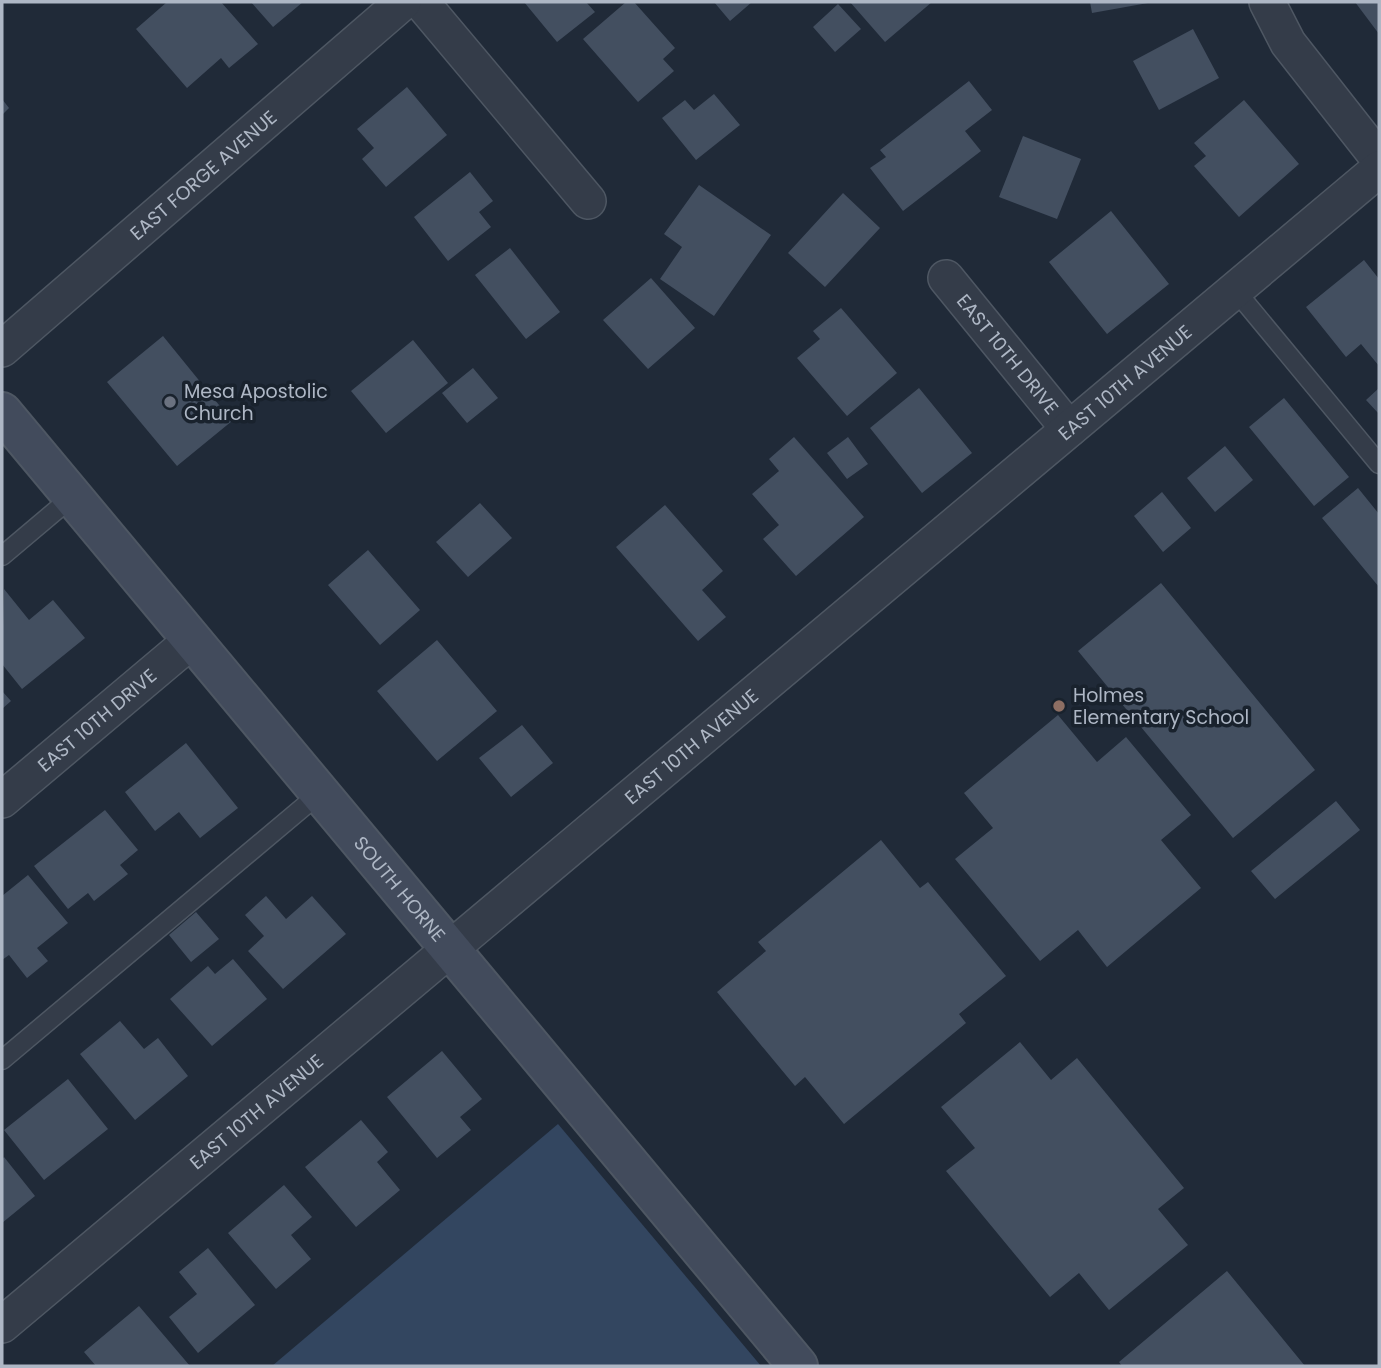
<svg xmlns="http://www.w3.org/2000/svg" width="1381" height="1368" viewBox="0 0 1381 1368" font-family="Poppins,sans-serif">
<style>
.water{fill:#334660}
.building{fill:#434f60}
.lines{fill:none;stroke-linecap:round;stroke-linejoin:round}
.lane-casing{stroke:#4e5763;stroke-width:21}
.street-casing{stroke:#4e5763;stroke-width:38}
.secondary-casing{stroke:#4e5763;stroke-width:42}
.lane{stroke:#343c49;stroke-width:18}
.street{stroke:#343c49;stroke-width:35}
.secondary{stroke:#424b5c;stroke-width:38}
.worship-dot{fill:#6b7280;stroke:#19222d;stroke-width:2.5}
.education-dot{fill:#8d6e63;stroke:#19222d;stroke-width:2.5}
.labels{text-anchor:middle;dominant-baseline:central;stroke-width:7;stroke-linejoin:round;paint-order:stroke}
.street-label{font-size:19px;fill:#aeb7c5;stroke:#19222d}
.poi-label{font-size:19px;fill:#aeb7c5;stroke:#19222d;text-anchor:start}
</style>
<rect width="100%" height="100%" fill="#202a38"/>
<!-- water -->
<path class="water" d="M 558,1124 L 761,1366 L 272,1366 Z"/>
<!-- building -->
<path class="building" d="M 167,2 L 221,2 L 258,44 L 229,68 L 221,58 L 187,88 L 136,29 Z
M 251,2 L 303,2 L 273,27 Z
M 524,2 L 586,2 L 595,12 L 557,42 Z
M 626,2 L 634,2 L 675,48 L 663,59 L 674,71 L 638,102 L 583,39 Z
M 714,2 L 752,2 L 730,21 Z
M 850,2 L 932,2 L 885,42 Z
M 1090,2 L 1148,2 L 1148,3 L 1092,13 Z
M 1355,2 L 1379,2 L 1379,34 Z
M 838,4 L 861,29 L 835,52 L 813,27 Z
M 1193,29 L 1219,78 L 1159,110 L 1133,61 Z
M 969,81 L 992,110 L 965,131 L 981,151 L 903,211 L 870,168 L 886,157 L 880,150 Z
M 407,87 L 447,135 L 386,187 L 362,159 L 374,148 L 357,129 Z
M 714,94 L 740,125 L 696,160 L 662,118 L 685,100 L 694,110 Z
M 2,99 L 9,108 L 2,115 Z
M 1244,100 L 1299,164 L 1239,217 L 1194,166 L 1206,156 L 1194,143 Z
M 1023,136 L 1081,159 L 1057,219 L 999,197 Z
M 470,172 L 493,201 L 479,212 L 491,227 L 448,261 L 414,217 Z
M 699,185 L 771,235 L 714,316 L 660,279 L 682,247 L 664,234 Z
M 843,193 L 880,228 L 825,287 L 788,253 Z
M 1111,211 L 1169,284 L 1107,334 L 1049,262 Z
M 510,248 L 560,312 L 526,339 L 475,275 Z
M 1364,260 L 1379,279 L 1379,366 L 1361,344 L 1346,357 L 1306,307 Z
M 651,278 L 695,328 L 648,369 L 603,320 Z
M 841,308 L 897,373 L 847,416 L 797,358 L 820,339 L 813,331 Z
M 163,336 L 232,421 L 177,466 L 107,382 Z
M 413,340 L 448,383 L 386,433 L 351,391 Z
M 473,368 L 498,398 L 467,423 L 442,393 Z
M 919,388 L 972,453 L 922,493 L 870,428 Z
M 1379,388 L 1379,414 L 1366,400 Z
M 1284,398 L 1349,477 L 1314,506 L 1249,427 Z
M 794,437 L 864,517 L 796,576 L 763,539 L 779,525 L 752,494 L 779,471 L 769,459 Z
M 848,437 L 868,464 L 847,479 L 827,453 Z
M 1225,446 L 1253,480 L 1215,512 L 1187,478 Z
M 1358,488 L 1379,514 L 1379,587 L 1322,518 Z
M 1162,492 L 1191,528 L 1163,552 L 1134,516 Z
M 480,503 L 512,538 L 468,577 L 436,542 Z
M 665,505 L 723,571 L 702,590 L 726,617 L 698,641 L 616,547 Z
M 368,550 L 420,610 L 380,645 L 328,585 Z
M 1161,583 L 1315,770 L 1233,838 L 1078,651 Z
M 4,589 L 29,620 L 53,600 L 85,638 L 22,689 L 2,664 Z
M 437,640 L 497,711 L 437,761 L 377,691 Z
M 2,691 L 11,701 L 2,709 Z
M 1058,715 L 1097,762 L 1126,737 L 1191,815 L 1161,840 L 1201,888 L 1107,967 L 1078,930 L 1040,961 L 955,859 L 993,828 L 964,793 Z
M 522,725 L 553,763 L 511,797 L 479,758 Z
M 186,743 L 238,808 L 200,838 L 179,812 L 155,831 L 125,792 Z
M 1336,801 L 1360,830 L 1275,899 L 1251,871 Z
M 105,810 L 138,850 L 120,865 L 128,874 L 94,901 L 88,893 L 68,909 L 34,866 Z
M 881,840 L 920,888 L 928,882 L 1006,976 L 959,1014 L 966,1023 L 844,1124 L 805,1077 L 795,1086 L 717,992 L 766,951 L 758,942 Z
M 28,875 L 68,923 L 37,948 L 48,961 L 27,978 L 9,955 L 2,960 L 2,896 Z
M 266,896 L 286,919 L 312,896 L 346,934 L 283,989 L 248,951 L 264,936 L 245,915 Z
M 196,912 L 219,939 L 191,962 L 169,935 Z
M 233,959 L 267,999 L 212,1046 L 170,999 L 208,966 L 215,974 Z
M 120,1021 L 144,1049 L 158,1038 L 188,1076 L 135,1120 L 80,1054 Z
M 1020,1042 L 1051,1080 L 1077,1058 L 1184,1188 L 1158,1209 L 1188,1245 L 1109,1310 L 1079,1273 L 1050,1297 L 946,1171 L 975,1148 L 941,1107 Z
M 442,1051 L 482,1099 L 460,1117 L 471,1130 L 437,1158 L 387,1097 Z
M 68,1079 L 108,1129 L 44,1180 L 4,1130 Z
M 361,1120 L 388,1152 L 377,1162 L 400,1190 L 356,1227 L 305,1167 Z
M 4,1157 L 35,1196 L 2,1223 L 2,1160 Z
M 284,1185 L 312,1217 L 291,1235 L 311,1259 L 276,1289 L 228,1233 Z
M 208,1248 L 255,1305 L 198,1353 L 169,1317 L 197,1294 L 179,1272 Z
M 1227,1271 L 1305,1366 L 1122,1366 L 1119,1362 Z
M 139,1306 L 190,1366 L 96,1366 L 84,1352 Z"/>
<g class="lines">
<!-- lane casing -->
<g class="lane-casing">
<path id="lane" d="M 1235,290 L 1379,464
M 2,556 L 72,497
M 2,1060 L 320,793"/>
</g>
<!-- street casing -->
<g class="street-casing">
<g id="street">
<path d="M 421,2 L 588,201"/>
<path d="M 1267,2 L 1288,43 L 1379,159"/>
<path id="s1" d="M 946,278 L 1069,429"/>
<path id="s2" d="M 2,349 L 403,2"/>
<path id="s3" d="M 2,800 L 192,640"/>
<path id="s4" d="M 2,1325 L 1379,169"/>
</g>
</g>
<!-- secondary casing -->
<g class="secondary-casing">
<g id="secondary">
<path id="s5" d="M 2,412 L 798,1366"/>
</g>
</g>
<!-- lane -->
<use href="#lane" class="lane"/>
<!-- street -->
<use href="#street" class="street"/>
<!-- secondary -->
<use href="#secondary" class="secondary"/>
</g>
<!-- markers -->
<circle class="worship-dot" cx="170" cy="402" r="7"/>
<circle class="education-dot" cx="1059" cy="706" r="7"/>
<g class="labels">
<!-- street labels -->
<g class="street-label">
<text stroke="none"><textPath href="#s2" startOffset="266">EAST FORGE AVENUE</textPath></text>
<text stroke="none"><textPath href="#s1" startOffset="98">EAST 10TH DRIVE</textPath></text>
<text stroke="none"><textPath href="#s4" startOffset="1466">EAST 10TH AVENUE</textPath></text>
<text stroke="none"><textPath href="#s3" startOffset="124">EAST 10TH DRIVE</textPath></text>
<text stroke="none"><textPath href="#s4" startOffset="900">EAST 10TH AVENUE</textPath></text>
<text stroke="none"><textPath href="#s5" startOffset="621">SOUTH HORNE</textPath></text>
<text stroke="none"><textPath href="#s4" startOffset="332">EAST 10TH AVENUE</textPath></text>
</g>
<!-- poi labels -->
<g class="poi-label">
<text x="184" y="391">Mesa Apostolic<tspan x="184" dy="22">Church</tspan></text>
<text x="1073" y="695">Holmes<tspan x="1073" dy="22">Elementary School</tspan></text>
</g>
</g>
<!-- border -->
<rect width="1381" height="1368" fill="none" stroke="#aeb7c5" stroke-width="7"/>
</svg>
